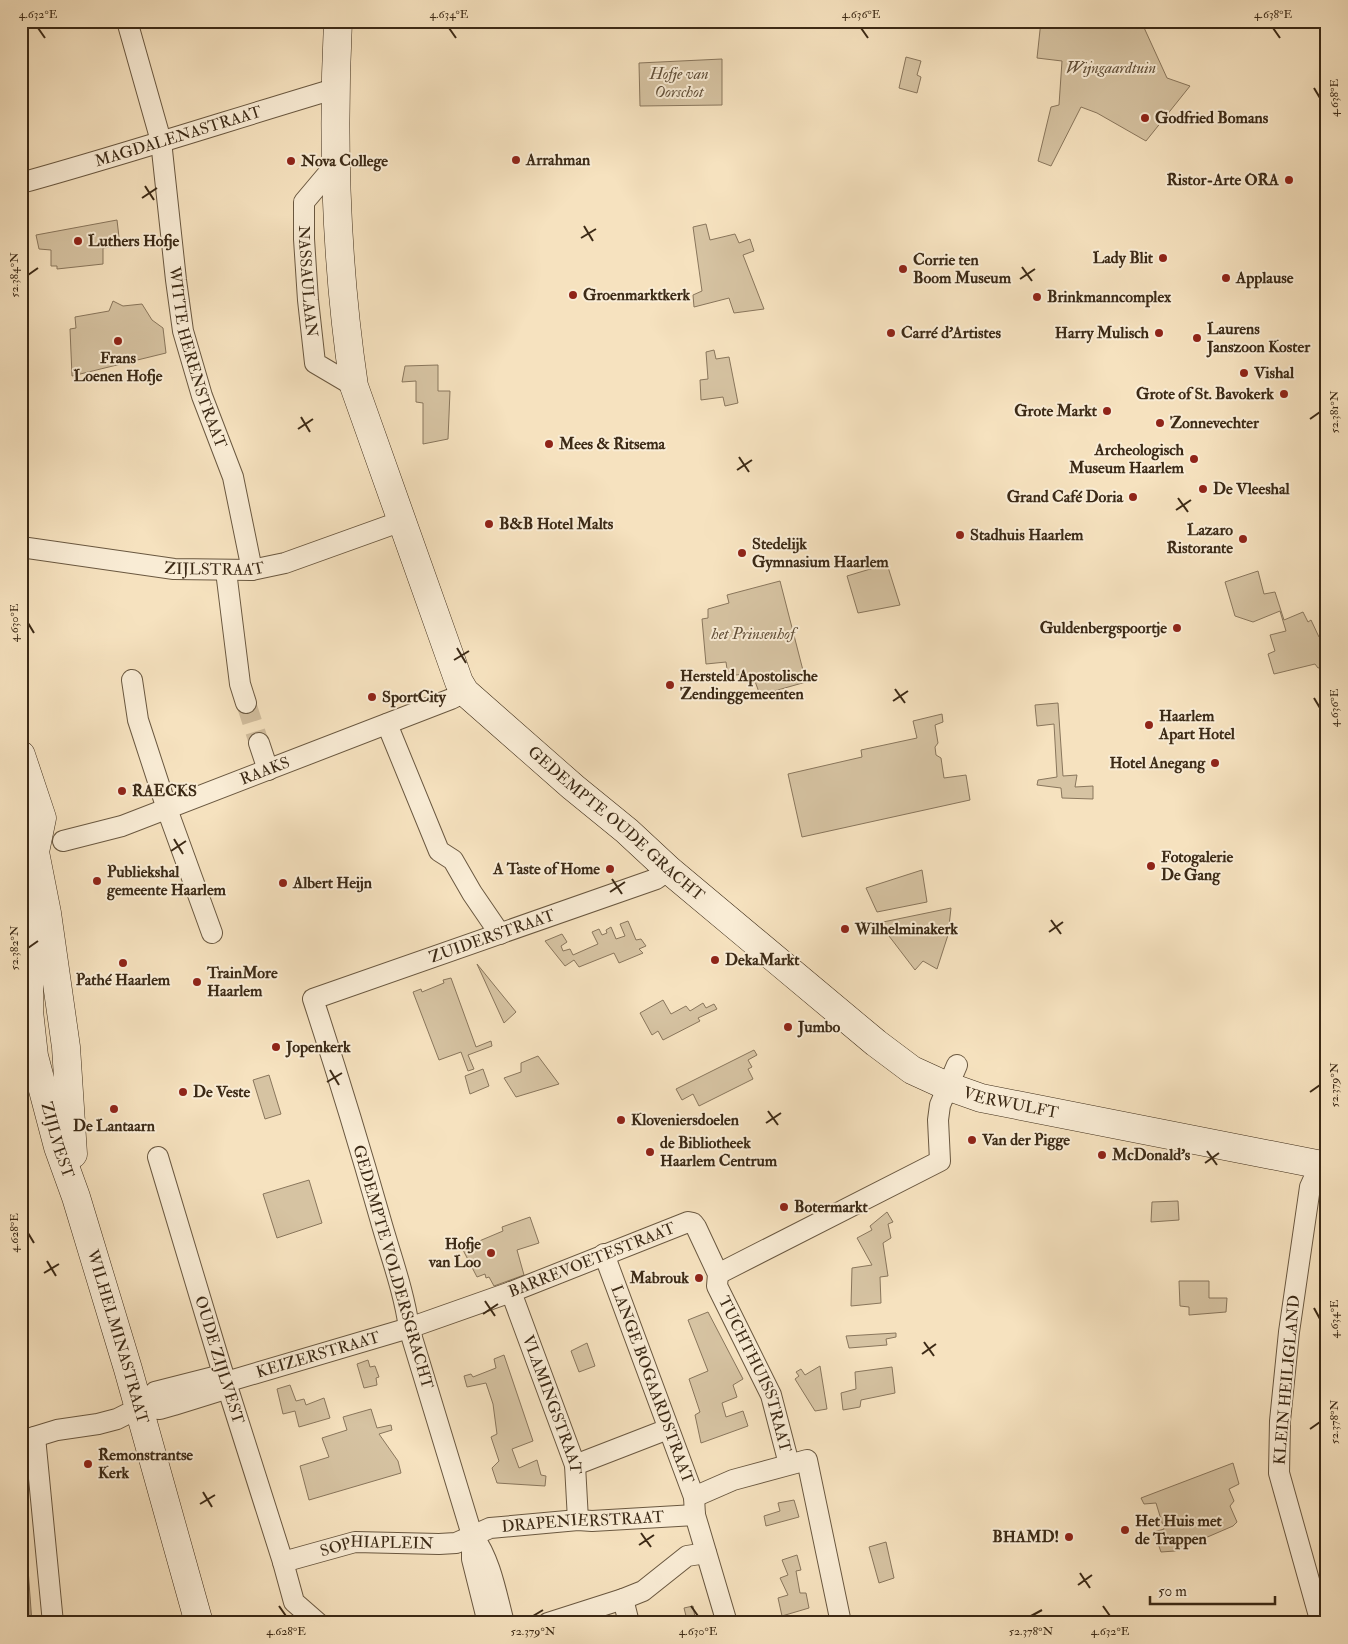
<svg xmlns="http://www.w3.org/2000/svg" width="1348" height="1644" viewBox="0 0 1348 1644" font-family="'IM FELL Double Pica',serif">
<style>
.green{fill:#d6c3a2;stroke:#89765c}
.water{fill:#b7a386;stroke:#867359}
.lines{fill:none;stroke-linecap:round;stroke-linejoin:round}
.street-tunnel{stroke:#d1bd9d;stroke-width:20;stroke-dasharray:20 10;stroke-linecap:butt}
.street-casing{stroke:#6a5840;stroke-width:22}
.secondary-casing{stroke:#3c2a16;stroke-width:29}
.street{stroke:#f9ecd5;stroke-width:20}
.secondary{stroke:#f9ecd5;stroke-width:28}
.ticks{fill:none;stroke:#3c2a16;stroke-width:2}
.poi-dot{fill:#8f2418;stroke:#f9ecd5;stroke-width:2}
.labels{text-anchor:middle;dominant-baseline:central;stroke-width:4;stroke-linejoin:round;paint-order:stroke}
.park-label{font-size:16px;font-style:italic;fill:#625039;stroke:#f9ecd5}
.poi-label{font-size:16px;font-weight:bold;fill:#3c2a16;stroke:#f9ecd5;text-anchor:start}
.street-label{font-size:16px;fill:#3c2a16;stroke:#f9ecd5}
.neatline{fill:none;stroke:#3c2a16;stroke-width:2}
.ticks-label{font-size:12px;text-anchor:middle;fill:#3c2a16}
</style>
<rect width="100%" height="100%" fill="#f6e2bf"/>
<filter id="stains"><feTurbulence type="fractalNoise" baseFrequency=".004" numOctaves="4"/><feColorMatrix values="0 0 0 0 .2 0 0 0 0 .09 0 0 0 0 .02 0 0 0 .5 -.17"/></filter>
<radialGradient id="worn" r=".72"><stop offset=".6" stop-color="#630" stop-opacity="0"/><stop offset="1" stop-color="#630" stop-opacity=".3"/></radialGradient>
<!-- green -->
<path class="green" d="M 1041,21 L 1141,21 L 1167,78 L 1190,86 L 1146,141 L 1097,113 L 1081,107 L 1051,166 L 1038,161 L 1051,107 L 1059,105 L 1062,61 L 1037,58 Z
M 906,57 L 921,61 L 917,75 L 921,77 L 917,93 L 899,88 Z
M 722,59 L 722,105 L 640,106 L 639,63 Z
M 117,220 L 120,246 L 103,248 L 103,264 L 57,269 L 57,266 L 51,266 L 51,250 L 39,249 L 36,235 Z
M 706,224 L 710,240 L 735,234 L 739,243 L 750,239 L 754,251 L 743,255 L 764,309 L 734,313 L 729,298 L 694,307 L 693,295 L 702,291 L 693,227 Z
M 113,301 L 123,306 L 142,304 L 152,320 L 163,328 L 166,353 L 72,376 L 70,329 L 76,328 L 75,317 L 109,311 Z
M 714,350 L 716,359 L 729,357 L 738,403 L 725,406 L 723,397 L 701,400 L 700,380 L 708,379 L 706,352 Z
M 438,365 L 438,391 L 450,391 L 448,439 L 423,444 L 423,403 L 416,402 L 416,381 L 402,382 L 405,366 Z
M 887,564 L 900,605 L 858,613 L 847,576 Z
M 1258,571 L 1264,594 L 1275,592 L 1284,620 L 1303,612 L 1308,622 L 1311,620 L 1319,637 L 1324,638 L 1327,646 L 1327,666 L 1318,668 L 1315,664 L 1274,674 L 1268,654 L 1275,651 L 1270,635 L 1286,631 L 1280,611 L 1253,622 L 1235,616 L 1225,582 Z
M 780,581 L 806,682 L 760,695 L 752,673 L 728,676 L 726,662 L 706,664 L 702,619 L 708,618 L 708,609 L 729,603 L 727,595 Z
M 1058,703 L 1063,776 L 1077,775 L 1075,787 L 1093,786 L 1093,799 L 1062,798 L 1061,788 L 1037,785 L 1038,780 L 1057,777 L 1054,724 L 1037,726 L 1035,705 Z
M 942,714 L 943,722 L 935,725 L 938,743 L 935,747 L 936,755 L 941,758 L 944,778 L 966,775 L 970,800 L 802,837 L 788,774 L 862,757 L 861,750 L 917,738 L 913,721 Z
M 922,870 L 927,902 L 877,912 L 866,888 Z
M 951,908 L 948,935 L 937,969 L 923,961 L 915,970 L 889,936 L 883,922 Z
M 628,921 L 636,940 L 641,939 L 646,946 L 639,949 L 643,953 L 619,963 L 614,953 L 579,967 L 574,960 L 565,966 L 545,941 L 562,934 L 567,942 L 561,946 L 563,951 L 570,949 L 573,955 L 598,944 L 592,932 L 599,929 L 602,935 L 607,933 L 606,930 L 611,927 L 616,939 L 625,936 L 620,924 Z
M 477,964 L 516,1012 L 504,1023 Z
M 451,978 L 476,1047 L 491,1041 L 492,1046 L 468,1055 L 474,1069 L 468,1071 L 461,1052 L 439,1060 L 413,992 L 421,989 L 422,992 L 444,983 L 443,980 Z
M 663,1000 L 671,1014 L 686,1006 L 690,1011 L 703,1003 L 706,1008 L 714,1004 L 717,1009 L 698,1018 L 700,1021 L 663,1040 L 658,1031 L 652,1035 L 640,1013 Z
M 754,1050 L 757,1055 L 748,1060 L 752,1067 L 748,1069 L 753,1079 L 699,1106 L 693,1094 L 682,1100 L 676,1089 Z
M 538,1056 L 559,1084 L 516,1097 L 504,1078 L 521,1072 L 521,1063 Z
M 483,1069 L 489,1086 L 470,1094 L 465,1076 Z
M 269,1075 L 281,1114 L 265,1119 L 253,1080 Z
M 309,1180 L 322,1223 L 277,1238 L 263,1194 Z
M 1178,1201 L 1179,1220 L 1151,1222 L 1152,1202 Z
M 887,1212 L 893,1222 L 888,1224 L 891,1238 L 883,1243 L 888,1276 L 880,1277 L 881,1303 L 851,1306 L 852,1268 L 872,1265 L 857,1238 L 872,1230 L 870,1226 Z
M 530,1217 L 539,1243 L 517,1250 L 524,1275 L 494,1286 L 489,1277 L 486,1278 L 485,1274 L 477,1277 L 463,1250 L 465,1247 L 503,1231 L 502,1227 Z
M 1179,1281 L 1209,1281 L 1209,1298 L 1227,1298 L 1226,1312 L 1189,1315 L 1189,1307 L 1180,1306 Z
M 708,1312 L 743,1379 L 733,1385 L 737,1397 L 722,1403 L 726,1417 L 743,1411 L 748,1426 L 701,1443 L 695,1415 L 700,1412 L 689,1379 L 708,1371 L 688,1320 Z
M 896,1333 L 896,1337 L 886,1339 L 887,1345 L 849,1348 L 846,1336 Z
M 587,1343 L 595,1366 L 579,1372 L 571,1351 Z
M 504,1355 L 533,1441 L 512,1449 L 519,1468 L 537,1460 L 541,1475 L 546,1476 L 545,1486 L 497,1483 L 492,1468 L 499,1461 L 491,1437 L 497,1434 L 493,1404 L 486,1383 L 467,1387 L 464,1376 L 471,1374 L 473,1377 L 496,1368 L 494,1359 Z
M 368,1360 L 370,1367 L 375,1366 L 379,1377 L 376,1378 L 377,1385 L 364,1388 L 357,1364 Z
M 820,1366 L 827,1409 L 815,1411 L 795,1379 L 799,1376 L 796,1372 L 801,1369 L 805,1375 Z
M 892,1367 L 895,1393 L 861,1400 L 860,1407 L 843,1410 L 841,1393 L 856,1389 L 855,1372 Z
M 290,1385 L 296,1401 L 304,1399 L 306,1405 L 324,1398 L 330,1418 L 299,1427 L 295,1411 L 283,1414 L 277,1389 Z
M 371,1409 L 377,1428 L 391,1425 L 392,1430 L 379,1434 L 398,1461 L 401,1473 L 309,1500 L 300,1466 L 329,1457 L 322,1438 L 347,1430 L 343,1417 Z
M 1233,1463 L 1239,1484 L 1229,1489 L 1234,1501 L 1230,1506 L 1237,1522 L 1233,1526 L 1175,1551 L 1161,1552 L 1154,1532 L 1164,1529 L 1156,1503 L 1144,1504 L 1141,1498 Z
M 794,1500 L 799,1517 L 766,1526 L 764,1516 L 780,1511 L 778,1503 Z
M 886,1542 L 894,1578 L 879,1583 L 869,1547 Z
M 797,1555 L 801,1570 L 796,1571 L 800,1593 L 806,1593 L 809,1608 L 782,1616 L 778,1598 L 788,1595 L 780,1578 L 788,1575 L 782,1560 Z
M 693,1606 L 696,1623 L 676,1623 L 675,1621 L 686,1616 L 684,1608 Z"/>
<!-- water -->
<path class="water" d="M 21,1474 L 32,1623 L 21,1623 Z"/>
<g class="lines">
<!-- street-tunnel -->
<path class="street-tunnel" d="M 246,703 L 259,743"/>
<!-- street casing -->
<g class="street-casing">
<g id="street">
<path id="s1" d="M 127,21 L 161,141 L 176,280 L 183,331 L 202,396 L 233,477 L 252,570"/>
<path id="s2" d="M 336,164 L 304,202 L 304,239 L 308,300 L 315,363 L 354,386"/>
<path id="s3" d="M 21,183 C 126,154 230,120 334,89"/>
<path id="s4" d="M 21,547 L 174,569 L 252,570 L 285,563 L 402,521"/>
<path d="M 226,571 L 240,684 L 246,703"/>
<path d="M 132,680 L 138,720 L 167,809 L 212,933"/>
<path d="M 387,724 L 439,851 L 453,860 L 472,893 L 500,934"/>
<path d="M 259,743 L 268,770"/>
<path id="s5" d="M 63,841 L 122,826 L 451,699 L 465,692"/>
<path id="s6" d="M 158,1157 L 221,1367 L 283,1562 L 294,1602 L 318,1623"/>
<path d="M 1320,1165 L 1310,1187 L 1289,1332 L 1280,1421 L 1279,1473 L 1321,1623"/>
<path id="s7" d="M 604,1254 L 694,1497 L 695,1515 L 727,1623"/>
<path d="M 718,1274 L 940,1161 L 938,1120 L 940,1105 L 957,1065"/>
<path id="s8" d="M 511,1292 L 575,1465 L 578,1520"/>
<path id="s9" d="M 139,1408 L 160,1409 L 174,1405 L 219,1391 L 226,1382 L 409,1328 L 511,1292 L 688,1222 L 693,1223 L 696,1227 L 718,1274 L 717,1286 L 771,1395 L 789,1464"/>
<path d="M 35,1437 L 53,1623"/>
<path d="M 21,1441 L 57,1430 L 98,1424 L 117,1419 L 139,1408 L 155,1392 L 214,1377 L 226,1382"/>
<path d="M 575,1465 L 668,1429"/>
<path d="M 694,1497 L 733,1480 L 807,1460 L 841,1623"/>
<path d="M 473,1536 C 491,1561 496,1593 504,1623"/>
<path id="s10" d="M 283,1562 L 355,1542 L 439,1544 L 456,1543 L 490,1528 L 578,1520 L 592,1521 L 695,1515"/>
<path d="M 623,1599 L 629,1623"/>
<path id="s11" d="M 488,1623 L 472,1559 L 472,1535 L 409,1328 C 404,1291 390,1254 380,1218 C 359,1144 337,1072 313,999 L 656,879 L 669,870"/>
<path d="M 548,1623 L 623,1599 L 643,1591 L 687,1556 L 706,1553"/>
</g>
</g>
<!-- secondary casing -->
<g class="secondary-casing">
<g id="secondary">
<path id="s12" d="M 338,21 C 332,144 336,265 354,386 L 459,682 L 465,692 L 573,787 L 627,831 L 669,870 L 876,1043 L 912,1070 L 947,1086 L 981,1098 L 1327,1166"/>
<path d="M 21,755 L 42,818 L 35,852 L 47,913 L 66,1047 L 73,1154"/>
<path id="s13" d="M 21,905 L 29,962 L 29,1011 L 34,1056 L 58,1147 L 76,1197 L 128,1369 L 199,1623"/>
</g>
</g>
<!-- street -->
<use href="#street" class="street"/>
<!-- secondary -->
<use href="#secondary" class="secondary"/>
</g>
<!-- ticks -->
<path class="ticks" d="M 38,28 L 45,38M 449,28 L 456,38M 861,28 L 868,38M 1273,28 L 1280,38M 1314,88 L 1320,98M 145,186 L 154,200M 142,198 L 157,188M 584,226 L 593,241M 581,238 L 596,229M 1022,267 L 1032,281M 28,275 L 38,268M 1020,279 L 1035,269M 301,417 L 310,432M 1310,419 L 1320,412M 298,429 L 313,419M 739,457 L 749,472M 737,470 L 752,460M 1178,498 L 1188,512M 1176,510 L 1191,500M 28,623 L 34,633M 457,648 L 466,663M 454,660 L 469,651M 895,689 L 905,703M 1314,698 L 1320,708M 893,701 L 908,691M 174,839 L 183,854M 171,851 L 186,841M 612,879 L 622,894M 610,892 L 625,882M 1051,920 L 1061,934M 1049,932 L 1063,922M 28,948 L 38,941M 330,1070 L 339,1085M 327,1082 L 342,1073M 1310,1092 L 1320,1085M 768,1111 L 778,1125M 766,1123 L 781,1113M 1207,1151 L 1217,1165M 1205,1163 L 1219,1153M 28,1233 L 34,1243M 47,1261 L 56,1276M 44,1273 L 59,1264M 485,1301 L 495,1316M 1314,1308 L 1320,1319M 483,1314 L 498,1304M 924,1342 L 934,1356M 922,1354 L 936,1344M 1310,1429 L 1320,1422M 203,1492 L 212,1507M 200,1504 L 215,1495M 641,1533 L 651,1547M 639,1545 L 654,1535M 1080,1573 L 1090,1588M 1078,1585 L 1092,1575M 279,1606 L 286,1616M 691,1606 L 698,1616M 1103,1606 L 1110,1616M 533,1616 L 543,1610M 1031,1616 L 1042,1610"/>
<!-- markers -->
<g class="poi-dot">
<circle cx="1145" cy="118" r="5"/>
<circle cx="516" cy="160" r="5"/>
<circle cx="291" cy="161" r="5"/>
<circle cx="1289" cy="180" r="5"/>
<circle cx="78" cy="241" r="5"/>
<circle cx="1163" cy="258" r="5"/>
<circle cx="903" cy="269" r="5"/>
<circle cx="1226" cy="278" r="5"/>
<circle cx="573" cy="295" r="5"/>
<circle cx="1037" cy="297" r="5"/>
<circle cx="891" cy="333" r="5"/>
<circle cx="1159" cy="333" r="5"/>
<circle cx="1197" cy="338" r="5"/>
<circle cx="118" cy="341" r="5"/>
<circle cx="1244" cy="373" r="5"/>
<circle cx="1284" cy="394" r="5"/>
<circle cx="1107" cy="411" r="5"/>
<circle cx="1160" cy="423" r="5"/>
<circle cx="549" cy="444" r="5"/>
<circle cx="1194" cy="459" r="5"/>
<circle cx="1203" cy="489" r="5"/>
<circle cx="1133" cy="497" r="5"/>
<circle cx="489" cy="524" r="5"/>
<circle cx="960" cy="535" r="5"/>
<circle cx="1243" cy="539" r="5"/>
<circle cx="742" cy="553" r="5"/>
<circle cx="1177" cy="628" r="5"/>
<circle cx="670" cy="685" r="5"/>
<circle cx="372" cy="697" r="5"/>
<circle cx="1149" cy="725" r="5"/>
<circle cx="1215" cy="763" r="5"/>
<circle cx="122" cy="791" r="5"/>
<circle cx="1151" cy="866" r="5"/>
<circle cx="610" cy="869" r="5"/>
<circle cx="97" cy="881" r="5"/>
<circle cx="283" cy="883" r="5"/>
<circle cx="845" cy="929" r="5"/>
<circle cx="715" cy="960" r="5"/>
<circle cx="123" cy="963" r="5"/>
<circle cx="197" cy="982" r="5"/>
<circle cx="788" cy="1027" r="5"/>
<circle cx="276" cy="1047" r="5"/>
<circle cx="183" cy="1092" r="5"/>
<circle cx="114" cy="1109" r="5"/>
<circle cx="621" cy="1120" r="5"/>
<circle cx="972" cy="1140" r="5"/>
<circle cx="650" cy="1152" r="5"/>
<circle cx="1102" cy="1155" r="5"/>
<circle cx="784" cy="1207" r="5"/>
<circle cx="491" cy="1253" r="5"/>
<circle cx="699" cy="1278" r="5"/>
<circle cx="88" cy="1464" r="5"/>
<circle cx="1125" cy="1530" r="5"/>
<circle cx="1069" cy="1537" r="5"/>
</g>
<g class="labels">
<!-- park labels -->
<g class="park-label">
<text x="1111" y="68">Wijngaardtuin</text>
<text x="679" y="74">Hofje van<tspan x="679" dy="18">Oorschot</tspan></text>
<text x="753" y="634">het Prinsenhof</text>
</g>
<!-- poi labels -->
<g class="poi-label">
<text x="1155" y="118">Godfried Bomans</text>
<text x="526" y="160">Arrahman</text>
<text x="301" y="161">Nova College</text>
<text x="1279" y="180" text-anchor="end">Ristor-Arte ORA</text>
<text x="88" y="241">Luthers Hofje</text>
<text x="1153" y="258" text-anchor="end">Lady Blit</text>
<text x="913" y="260">Corrie ten<tspan x="913" dy="18">Boom Museum</tspan></text>
<text x="1236" y="278">Applause</text>
<text x="583" y="295">Groenmarktkerk</text>
<text x="1047" y="297">Brinkmanncomplex</text>
<text x="1207" y="329">Laurens<tspan x="1207" dy="18">Janszoon Koster</tspan></text>
<text x="901" y="333">Carré d'Artistes</text>
<text x="1149" y="333" text-anchor="end">Harry Mulisch</text>
<text x="118" y="358" text-anchor="middle">Frans<tspan x="118" dy="18">Loenen Hofje</tspan></text>
<text x="1254" y="373">Vishal</text>
<text x="1274" y="394" text-anchor="end">Grote of St. Bavokerk</text>
<text x="1097" y="411" text-anchor="end">Grote Markt</text>
<text x="1170" y="423">Zonnevechter</text>
<text x="559" y="444">Mees &amp; Ritsema</text>
<text x="1184" y="450" text-anchor="end">Archeologisch<tspan x="1184" dy="18">Museum Haarlem</tspan></text>
<text x="1213" y="489">De Vleeshal</text>
<text x="1123" y="497" text-anchor="end">Grand Café Doria</text>
<text x="499" y="524">B&amp;B Hotel Malts</text>
<text x="1233" y="530" text-anchor="end">Lazaro<tspan x="1233" dy="18">Ristorante</tspan></text>
<text x="970" y="535">Stadhuis Haarlem</text>
<text x="752" y="544">Stedelijk<tspan x="752" dy="18">Gymnasium Haarlem</tspan></text>
<text x="1167" y="628" text-anchor="end">Guldenbergspoortje</text>
<text x="680" y="676">Hersteld Apostolische<tspan x="680" dy="18">Zendinggemeenten</tspan></text>
<text x="382" y="697">SportCity</text>
<text x="1159" y="716">Haarlem<tspan x="1159" dy="18">Apart Hotel</tspan></text>
<text x="1205" y="763" text-anchor="end">Hotel Anegang</text>
<text x="132" y="791">RAECKS</text>
<text x="1161" y="857">Fotogalerie<tspan x="1161" dy="18">De Gang</tspan></text>
<text x="600" y="869" text-anchor="end">A Taste of Home</text>
<text x="107" y="872">Publiekshal<tspan x="107" dy="18">gemeente Haarlem</tspan></text>
<text x="293" y="883">Albert Heijn</text>
<text x="855" y="929">Wilhelminakerk</text>
<text x="725" y="960">DekaMarkt</text>
<text x="207" y="973">TrainMore<tspan x="207" dy="18">Haarlem</tspan></text>
<text x="123" y="980" text-anchor="middle">Pathé Haarlem</text>
<text x="798" y="1027">Jumbo</text>
<text x="286" y="1047">Jopenkerk</text>
<text x="193" y="1092">De Veste</text>
<text x="631" y="1120">Kloveniersdoelen</text>
<text x="114" y="1126" text-anchor="middle">De Lantaarn</text>
<text x="982" y="1140">Van der Pigge</text>
<text x="660" y="1143">de Bibliotheek<tspan x="660" dy="18">Haarlem Centrum</tspan></text>
<text x="1112" y="1155">McDonald's</text>
<text x="794" y="1207">Botermarkt</text>
<text x="481" y="1244" text-anchor="end">Hofje<tspan x="481" dy="18">van Loo</tspan></text>
<text x="689" y="1278" text-anchor="end">Mabrouk</text>
<text x="98" y="1455">Remonstrantse<tspan x="98" dy="18">Kerk</tspan></text>
<text x="1135" y="1521">Het Huis met<tspan x="1135" dy="18">de Trappen</tspan></text>
<text x="1059" y="1537" text-anchor="end">BHAMD!</text>
</g>
<!-- street labels -->
<g class="street-label">
<text stroke="none"><textPath href="#s3" startOffset="164">MAGDALENASTRAAT</textPath></text>
<text stroke="none"><textPath href="#s2" startOffset="129">NASSAULAAN</textPath></text>
<text stroke="none"><textPath href="#s1" startOffset="345">WITTE HERENSTRAAT</textPath></text>
<text stroke="none"><textPath href="#s4" startOffset="195">ZIJLSTRAAT</textPath></text>
<text stroke="none"><textPath href="#s5" startOffset="214">RAAKS</textPath></text>
<text stroke="none"><textPath href="#s12" startOffset="892">GEDEMPTE OUDE GRACHT</textPath></text>
<text stroke="none"><textPath href="#s11" startOffset="839">ZUIDERSTRAAT</textPath></text>
<text stroke="none"><textPath href="#s12" startOffset="1382">VERWULFT</textPath></text>
<text stroke="none"><textPath href="#s13" startOffset="239">ZIJLVEST</textPath></text>
<text stroke="none"><textPath href="#s9" startOffset="480">BARREVOETESTRAAT</textPath></text>
<text transform="translate(393 1267) rotate(74)">GEDEMPTE VOLDERSGRACHT</text>
<text stroke="none"><textPath href="#s13" startOffset="445">WILHELMINASTRAAT</textPath></text>
<text stroke="none"><textPath href="#s9" startOffset="190">KEIZERSTRAAT</textPath></text>
<text stroke="none"><textPath href="#s6" startOffset="212">OUDE ZIJLVEST</textPath></text>
<text stroke="none"><textPath href="#s9" startOffset="754">TUCHTHUISSTRAAT</textPath></text>
<text transform="translate(1287 1380) rotate(-85)">KLEIN HEILIGLAND</text>
<text stroke="none"><textPath href="#s7" startOffset="139">LANGE BOGAARDSTRAAT</textPath></text>
<text stroke="none"><textPath href="#s8" startOffset="120">VLAMINGSTRAAT</textPath></text>
<text stroke="none"><textPath href="#s10" startOffset="306">DRAPENIERSTRAAT</textPath></text>
<text stroke="none"><textPath href="#s10" startOffset="96">SOPHIAPLEIN</textPath></text>
</g>
</g>
<!-- margin -->
<rect width="1348" height="1644" fill="none" stroke="#f6e2bf" stroke-width="55"/>
<!-- scale -->
<path d="M1150 1596v8h125v-8" fill="none" stroke="#3c2a16" stroke-width="2.5"/>
<text x="1158" y="1596" font-size="15" fill="#3c2a16" stroke="#f9ecd5" stroke-width="4" paint-order="stroke">50 m</text>
<rect x="28" y="28" width="1292" height="1588" class="neatline"/>
<g class="ticks-label">
<text x="38" y="18">4.632°E</text>
<text x="449" y="18">4.634°E</text>
<text x="861" y="18">4.636°E</text>
<text x="1273" y="18">4.638°E</text>
<text transform="translate(1334 98) rotate(-90)" y="4">4.638°E</text>
<text transform="translate(14 275) rotate(-90)" y="4">52.384°N</text>
<text transform="translate(1334 412) rotate(-90)" y="4">52.381°N</text>
<text transform="translate(14 623) rotate(-90)" y="4">4.630°E</text>
<text transform="translate(1334 708) rotate(-90)" y="4">4.636°E</text>
<text transform="translate(14 948) rotate(-90)" y="4">52.382°N</text>
<text transform="translate(1334 1085) rotate(-90)" y="4">52.379°N</text>
<text transform="translate(14 1233) rotate(-90)" y="4">4.628°E</text>
<text transform="translate(1334 1319) rotate(-90)" y="4">4.634°E</text>
<text transform="translate(1334 1422) rotate(-90)" y="4">52.378°N</text>
<text x="286" y="1635">4.628°E</text>
<text x="533" y="1635">52.379°N</text>
<text x="698" y="1635">4.630°E</text>
<text x="1031" y="1635">52.378°N</text>
<text x="1110" y="1635">4.632°E</text>
</g>
<rect width="100%" height="100%" filter="url(#stains)"/>
<rect width="100%" height="100%" fill="url(#worn)"/>
</svg>
